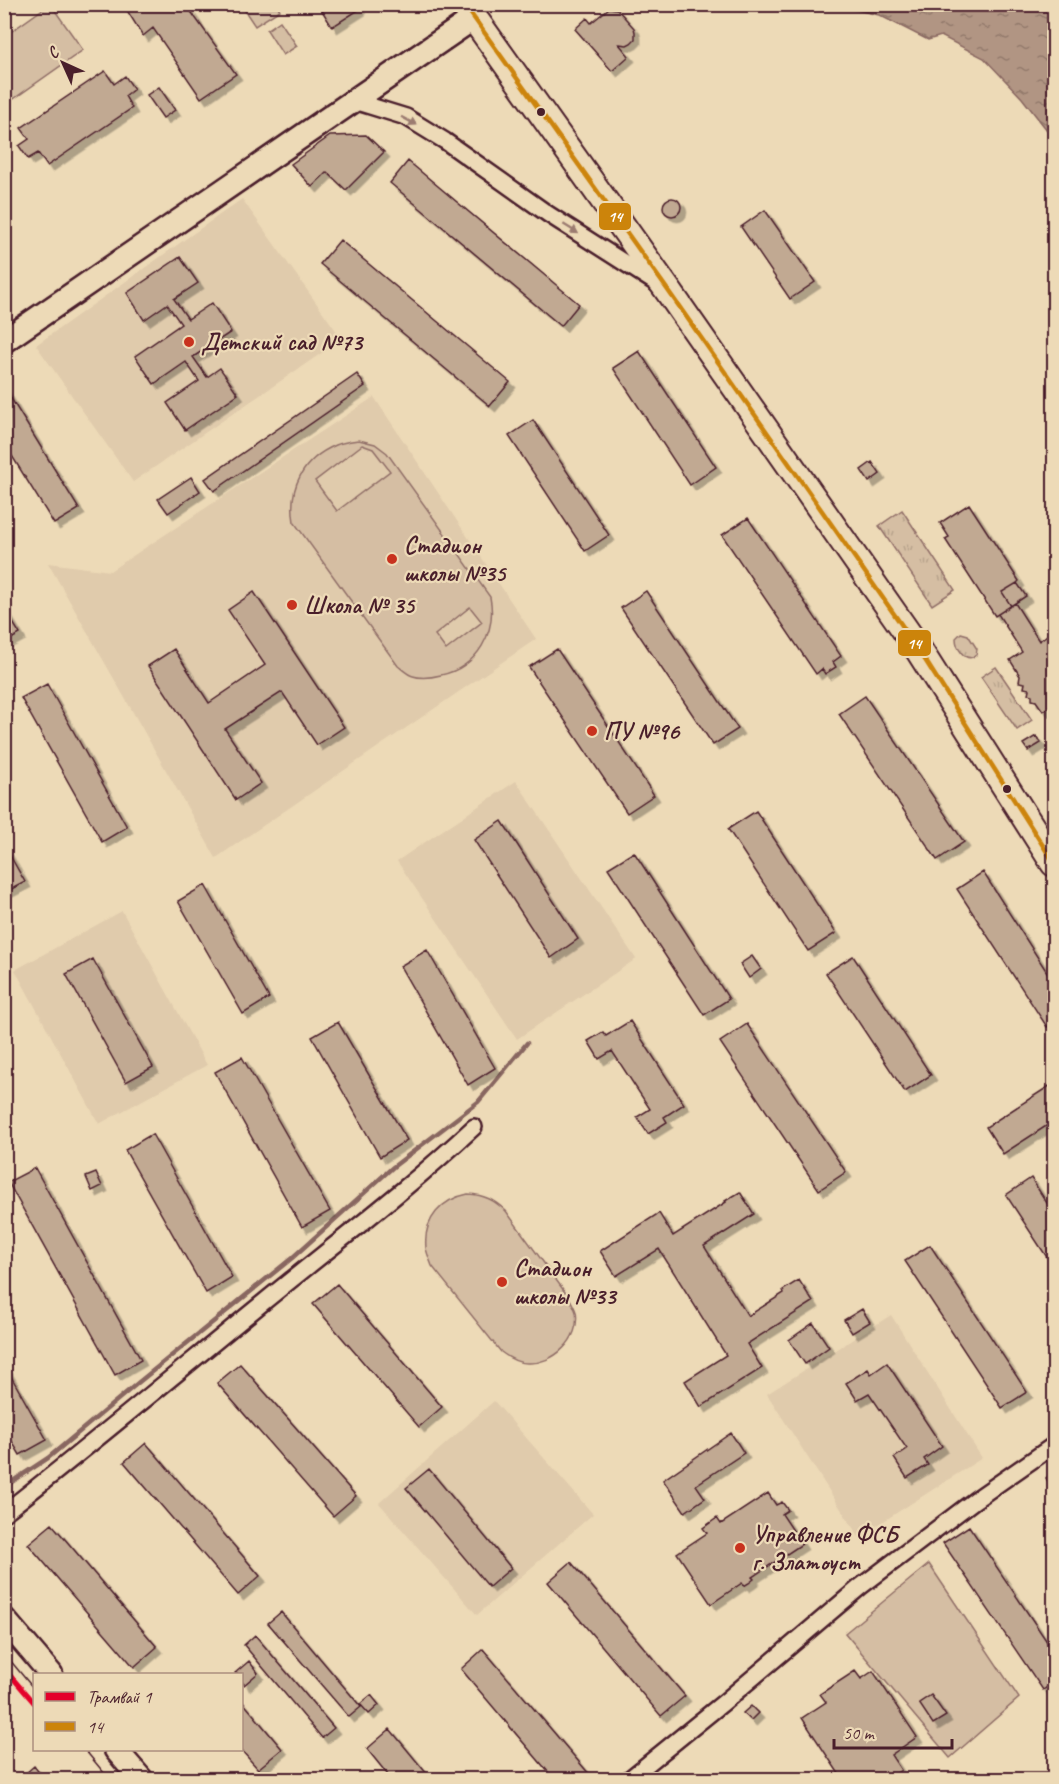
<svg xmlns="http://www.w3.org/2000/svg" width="1059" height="1784" viewBox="0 0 1059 1784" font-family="Caveat,sans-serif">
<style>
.built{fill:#e0cbac}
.grass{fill:url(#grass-tufts);stroke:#906e67;stroke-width:1.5}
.green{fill:#d5bea3;stroke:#906e67;stroke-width:1.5;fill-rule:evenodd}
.water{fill:url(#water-ripples);stroke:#886660;stroke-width:1.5}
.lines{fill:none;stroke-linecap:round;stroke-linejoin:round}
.stream{stroke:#886660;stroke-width:4.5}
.building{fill:#c1a992;stroke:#4a1f2b;stroke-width:1.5;filter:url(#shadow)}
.street-casing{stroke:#4a1f2b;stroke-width:20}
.secondary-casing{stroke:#4a1f2b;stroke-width:27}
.primary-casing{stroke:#4a1f2b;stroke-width:30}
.street{stroke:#eddab7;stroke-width:15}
.secondary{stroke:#eddab7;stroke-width:22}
.primary{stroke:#eddab7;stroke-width:26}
.tram{stroke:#4a1f2b;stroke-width:1.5}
.bus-1-casing{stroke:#eddab7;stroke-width:9}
.bus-1{stroke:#cc840b;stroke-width:4.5}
.tram-1-casing{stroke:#eddab7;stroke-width:9}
.tram-1{stroke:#e4002b;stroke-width:4.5}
.oneway{fill:#9c7c71}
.bus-dot{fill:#4a1f2b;stroke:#eddab7;stroke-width:2}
.poi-dot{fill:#c8321e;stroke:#eddab7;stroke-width:2}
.labels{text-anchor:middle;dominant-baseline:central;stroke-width:4.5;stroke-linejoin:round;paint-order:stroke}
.poi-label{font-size:24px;font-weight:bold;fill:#4a1f2b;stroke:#eddab7;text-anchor:start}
.line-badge{stroke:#eddab7;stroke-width:2}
.badge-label{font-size:16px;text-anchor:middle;font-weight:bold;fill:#fff}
</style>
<defs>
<pattern id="grass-tufts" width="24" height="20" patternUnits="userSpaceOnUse" patternTransform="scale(1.5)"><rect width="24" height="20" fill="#d5bea3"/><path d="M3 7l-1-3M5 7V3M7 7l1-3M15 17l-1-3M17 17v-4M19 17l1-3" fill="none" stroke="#b8a38c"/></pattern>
<pattern id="water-ripples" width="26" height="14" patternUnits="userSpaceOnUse" patternTransform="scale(1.5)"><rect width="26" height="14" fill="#b19583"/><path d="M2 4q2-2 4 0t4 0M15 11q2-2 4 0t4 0" fill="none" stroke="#92796b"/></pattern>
<filter id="shadow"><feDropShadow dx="5.5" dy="5.5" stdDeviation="0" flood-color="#0004"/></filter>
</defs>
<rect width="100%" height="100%" fill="#eddab7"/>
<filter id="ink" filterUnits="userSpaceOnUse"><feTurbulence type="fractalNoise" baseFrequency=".0167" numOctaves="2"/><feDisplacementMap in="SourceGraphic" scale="12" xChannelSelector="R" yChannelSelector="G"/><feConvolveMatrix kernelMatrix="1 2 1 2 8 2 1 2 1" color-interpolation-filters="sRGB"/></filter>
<g filter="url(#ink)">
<!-- built -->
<path class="built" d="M 242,199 L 342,339 L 133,482 L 36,345 Z
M 374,397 L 536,639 L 216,858 L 48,563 L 110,571 Z
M 516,781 L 636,959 L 517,1039 L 397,861 Z
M 122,911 L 207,1065 L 99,1124 L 15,970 Z
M 891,1315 L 982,1458 L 859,1537 L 767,1394 Z
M 494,1401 L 593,1514 L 477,1615 L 379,1503 Z"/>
<!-- grass -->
<path class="grass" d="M 902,510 L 955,590 L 932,605 L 879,526 Z
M 961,633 L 968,635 L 977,649 L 976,655 C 965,664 956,647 956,638 Z
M 996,667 L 1032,720 L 1017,730 L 981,677 Z"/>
<!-- green -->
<path class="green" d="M 50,4 L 51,5 L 83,50 L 5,105 L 5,36 Z
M 241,5 L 277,5 L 280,10 L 255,26 Z
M 280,21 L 297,46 L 283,55 L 267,30 Z
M 359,440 L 375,444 L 387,453 L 490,597 C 497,632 478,667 441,675 C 433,677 422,679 413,676 C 408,675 402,669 398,666 L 294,522 C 288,487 303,459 336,445 C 343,442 352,441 359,440 ZM 362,445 L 373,449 L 390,471 L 337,511 L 315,481 ZM 470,607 L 482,622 L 446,650 L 435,635 Z
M 468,1194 C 485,1195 494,1200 506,1211 L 570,1299 C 572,1303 575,1308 576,1312 C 581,1339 553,1365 527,1363 C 517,1363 509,1358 501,1352 L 432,1266 C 430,1260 427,1254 426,1248 C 423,1219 442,1199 468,1194 Z
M 929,1564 L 1019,1698 L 950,1758 L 845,1633 Z"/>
<!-- water -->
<path class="water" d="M 834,5 L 1054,5 L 1054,139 L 1022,98 L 984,58 L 941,36 L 928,40 L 879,15 Z"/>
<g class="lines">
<!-- stream -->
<path class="stream" d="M 7,1485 L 48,1458 L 139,1382 L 292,1258 L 393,1167 L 478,1102 L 527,1043"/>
</g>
<!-- building -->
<path class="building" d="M 123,4 L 175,4 L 180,11 L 187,6 L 236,74 L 201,98 L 153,28 L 143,36 Z
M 318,4 L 357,4 L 360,9 L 332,27 Z
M 609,8 L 617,9 L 634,28 L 635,32 L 635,39 L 631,43 L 627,45 L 619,44 L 629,56 L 612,71 L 575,29 L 587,18 L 591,23 Z
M 105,71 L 114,84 L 125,76 L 134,89 L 125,96 L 132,108 L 47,166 L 38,153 L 28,159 L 19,146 L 29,139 L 21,128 Z
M 159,87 L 175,110 L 163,118 L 147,95 Z
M 366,135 L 384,152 L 346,190 L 327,172 L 312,187 L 291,164 L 330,136 Z
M 408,161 L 579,304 L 561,326 L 390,183 Z
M663 207a9 9 0 1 1 18 0a9 9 0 1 1-18 0Z
M 765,210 L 815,282 L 790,299 L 741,227 Z
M 340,240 L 510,382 L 490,406 L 320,264 Z
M 180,257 L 198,283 L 174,299 L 188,319 L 212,303 L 231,332 L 193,357 L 207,377 L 220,368 L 238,394 L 185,430 L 167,403 L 199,381 L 186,362 L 154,384 L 135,356 L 181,324 L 167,304 L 144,320 L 127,293 Z
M 639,351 L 716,467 L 690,485 L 613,368 Z
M 357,374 L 365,386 L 214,491 L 205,479 Z
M 4,387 L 79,509 L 54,524 L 4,443 Z
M 533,420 L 609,535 L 585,551 L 509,436 Z
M 872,462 L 880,474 L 869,482 L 861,470 Z
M 191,477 L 200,491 L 168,513 L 158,499 Z
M 969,504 L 1019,581 L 1017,583 L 1026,596 L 995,616 L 945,539 L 949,537 L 940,523 Z
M 748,518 L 841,656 L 833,662 L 836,667 L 825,674 L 822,669 L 816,674 L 722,535 Z
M 1017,583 L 1026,596 L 1011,606 L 1002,592 Z
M 646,591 L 738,729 L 713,745 L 621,608 Z
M 254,592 L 344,727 L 317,745 L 282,692 L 225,729 L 261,783 L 236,800 L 148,666 L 174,649 L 209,703 L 265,665 L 228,610 Z
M 1015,603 L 1039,641 L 1054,630 L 1054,704 L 1043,711 L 1036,701 L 1032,700 L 1032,695 L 1028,694 L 1029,689 L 1024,688 L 1025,683 L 1019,682 L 1020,676 L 1010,660 L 1022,652 L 998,614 Z
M 4,608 L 20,634 L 4,643 Z
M 557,649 L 654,795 L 627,813 L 529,667 Z
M 47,684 L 127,827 L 102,842 L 21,698 Z
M 865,696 L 964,842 L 937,860 L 839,714 Z
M 1036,736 L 1041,743 L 1028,751 L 1023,744 Z
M 756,811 L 836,933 L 808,951 L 728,829 Z
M 502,821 L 578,939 L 551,958 L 474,840 Z
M 4,845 L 25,882 L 4,893 Z
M 634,852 L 729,999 L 704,1015 L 608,868 Z
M 983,872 L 1054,983 L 1054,1022 L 1047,1027 L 957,889 Z
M 205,885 L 269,998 L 243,1014 L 178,901 Z
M 427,950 L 495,1068 L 468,1085 L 400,966 Z
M 752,956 L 761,969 L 749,978 L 740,964 Z
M 853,956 L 931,1075 L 905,1092 L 826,973 Z
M 93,959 L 153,1067 L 126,1082 L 66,974 Z
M 630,1021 L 684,1104 L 664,1117 L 667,1122 L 648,1134 L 637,1117 L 650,1109 L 612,1051 L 599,1059 L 588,1041 L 603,1032 L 606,1036 Z
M 338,1022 L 407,1140 L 380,1157 L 312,1037 Z
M 747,1024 L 846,1172 L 819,1190 L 720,1042 Z
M 242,1057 L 330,1211 L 302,1227 L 215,1072 Z
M 1054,1083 L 1054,1121 L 1003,1154 L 986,1127 Z
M 152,1134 L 232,1277 L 206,1293 L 125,1150 Z
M 35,1168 L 141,1360 L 115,1375 L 8,1182 Z
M 96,1173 L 102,1186 L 92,1191 L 86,1177 Z
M 1031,1178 L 1054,1214 L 1054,1268 L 1006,1195 Z
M 740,1192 L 754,1214 L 704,1246 L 748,1316 L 784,1293 L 783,1290 L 799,1280 L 813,1302 L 747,1344 L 762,1368 L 701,1407 L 685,1381 L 726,1355 L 659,1249 L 616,1276 L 600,1251 L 659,1213 L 673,1236 L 726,1202 L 725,1201 Z
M 930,1245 L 1027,1392 L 1002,1408 L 905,1261 Z
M 337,1284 L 442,1407 L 419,1427 L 313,1304 Z
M 862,1309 L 870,1322 L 852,1333 L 844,1320 Z
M 813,1323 L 829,1347 L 805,1364 L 789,1340 Z
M 887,1363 L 942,1446 L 924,1459 L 928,1465 L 907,1478 L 894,1458 L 907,1449 L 869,1393 L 857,1400 L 846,1383 L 868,1369 L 871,1374 Z
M 4,1364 L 47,1440 L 20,1455 L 4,1428 Z
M 240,1364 L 356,1496 L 333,1516 L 217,1383 Z
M 731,1433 L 744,1453 L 696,1485 L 705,1498 L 685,1512 L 663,1480 Z
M 146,1443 L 260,1576 L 238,1595 L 124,1462 Z
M 429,1469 L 511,1568 L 489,1587 L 406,1488 Z
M 1054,1472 L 1054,1491 L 1046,1478 Z
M 768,1493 L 776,1505 L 782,1502 L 788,1510 L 782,1514 L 802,1544 L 752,1577 L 754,1579 L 749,1583 L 744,1586 L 742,1583 L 711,1604 L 677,1553 L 707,1533 L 703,1528 L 717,1518 L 721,1524 Z
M 52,1524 L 157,1647 L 134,1667 L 28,1544 Z
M 969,1526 L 1054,1652 L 1054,1682 L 1043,1690 L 943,1543 Z
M 571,1562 L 685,1696 L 661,1716 L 548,1582 Z
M 281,1612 L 361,1707 L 349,1717 L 268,1623 Z
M 255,1635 L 334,1728 L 322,1738 L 244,1645 Z
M 483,1649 L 590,1775 L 584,1780 L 555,1780 L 461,1669 Z
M 249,1661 L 258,1673 L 244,1685 L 242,1681 L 242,1674 L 236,1674 L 235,1673 Z
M 855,1671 L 861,1679 L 873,1671 L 917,1737 L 891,1755 L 901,1770 L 887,1780 L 843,1780 L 802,1718 L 826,1702 L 820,1694 Z
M 371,1695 L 379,1705 L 369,1714 L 360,1704 Z
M 931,1695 L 946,1716 L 933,1724 L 919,1703 Z
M 242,1701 L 282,1749 L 258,1769 L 241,1750 Z
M 751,1706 L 758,1713 L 751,1720 L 743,1713 Z
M 390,1729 L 432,1780 L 392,1780 L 367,1749 Z
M 34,1766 L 45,1780 L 18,1780 Z"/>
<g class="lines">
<!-- street casing -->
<g class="street-casing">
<path id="street" d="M 354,101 L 406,117 L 445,141 L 548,214 L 656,283
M 4,1513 C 92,1444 178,1372 265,1301 C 335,1244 408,1189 474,1127
M 628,1780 L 723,1703 L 860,1587 L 975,1500 L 1054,1445"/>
</g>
<!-- secondary casing -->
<g class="secondary-casing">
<path id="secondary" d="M 4,341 L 474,18
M 4,1619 L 51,1674
M 116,1750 L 142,1780"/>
</g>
<!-- primary casing -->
<g class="primary-casing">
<path id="primary" d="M 464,4 L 667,289 L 915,644 L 1054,863"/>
</g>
<!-- street -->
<use href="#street" class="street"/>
<!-- secondary -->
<use href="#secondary" class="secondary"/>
<!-- primary -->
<use href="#primary" class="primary"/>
<!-- tram -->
<path class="tram" d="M 4,1653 L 34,1689
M 85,1750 L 110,1780"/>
<!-- bus-1 casing -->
<g class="bus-1-casing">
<path id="bus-1" d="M 464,4 L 667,289 L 915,644 L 1054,863"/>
</g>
<!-- bus-1 -->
<use href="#bus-1" class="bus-1"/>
<!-- tram-1 casing -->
<g class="tram-1-casing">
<path id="tram-1" d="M 4,1668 L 34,1703"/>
</g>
<!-- tram-1 -->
<use href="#tram-1" class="tram-1"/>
</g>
<!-- one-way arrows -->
<defs><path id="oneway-solid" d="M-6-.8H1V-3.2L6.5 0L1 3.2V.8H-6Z" transform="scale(1.5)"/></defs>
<g class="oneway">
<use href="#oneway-solid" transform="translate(409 121) rotate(28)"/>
<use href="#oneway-solid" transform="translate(571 229) rotate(32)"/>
</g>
</g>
<!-- markers -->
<g class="bus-dot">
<circle cx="541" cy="112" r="5"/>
<circle cx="1007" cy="789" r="5"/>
</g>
<g class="poi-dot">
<circle cx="189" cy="342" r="6"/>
<circle cx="392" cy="559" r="6"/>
<circle cx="292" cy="605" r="6"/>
<circle cx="592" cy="731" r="6"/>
<circle cx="502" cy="1282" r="6"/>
<circle cx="740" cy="1548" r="6"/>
</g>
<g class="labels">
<!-- poi labels -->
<g class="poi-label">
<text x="201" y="342">Детский сад №73</text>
<text x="404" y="545">Стадион<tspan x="404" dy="28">школы №35</tspan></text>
<text x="304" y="605">Школа № 35</text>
<text x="604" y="731">ПУ №96</text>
<text x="514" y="1268">Стадион<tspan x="514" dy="28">школы №33</tspan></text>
<text x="752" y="1534">Управление ФСБ<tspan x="752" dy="28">г. Златоуст</tspan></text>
</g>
</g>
<g class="line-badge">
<rect x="598" y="202" width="34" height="29" rx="6" fill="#cc840b"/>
<rect x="897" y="629" width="35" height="28" rx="6" fill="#cc840b"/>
</g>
<g class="badge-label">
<text x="615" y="222">14</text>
<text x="914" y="649">14</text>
</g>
<!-- margin -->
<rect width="1059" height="1784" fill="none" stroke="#eddab7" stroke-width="24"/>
<rect x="12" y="12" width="1035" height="1760" fill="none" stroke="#4a1f2b" stroke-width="2" filter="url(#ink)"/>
<!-- legend -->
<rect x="33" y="1673" width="210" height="78" fill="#eddab7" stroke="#ac8f7f" stroke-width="1.5"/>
<rect x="45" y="1692" width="30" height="9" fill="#e4002b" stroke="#ac8f7f" stroke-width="1.5"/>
<text x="87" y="1703" font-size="18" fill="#4a1f2b">Трамвай 1</text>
<rect x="45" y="1722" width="30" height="9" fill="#cc840b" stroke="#ac8f7f" stroke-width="1.5"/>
<text x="87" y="1733" font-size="18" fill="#4a1f2b">14</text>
<!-- north arrow -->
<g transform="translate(63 63) rotate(315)" stroke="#eddab7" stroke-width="4.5" paint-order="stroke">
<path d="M0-4.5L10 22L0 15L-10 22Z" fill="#4a1f2b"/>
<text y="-9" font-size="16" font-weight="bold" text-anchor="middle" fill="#4a1f2b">С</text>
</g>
<!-- scale -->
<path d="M834 1739v9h118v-9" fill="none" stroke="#4a1f2b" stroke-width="3"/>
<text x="843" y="1739" font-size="18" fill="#4a1f2b" stroke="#eddab7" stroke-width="4.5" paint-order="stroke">50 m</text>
</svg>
